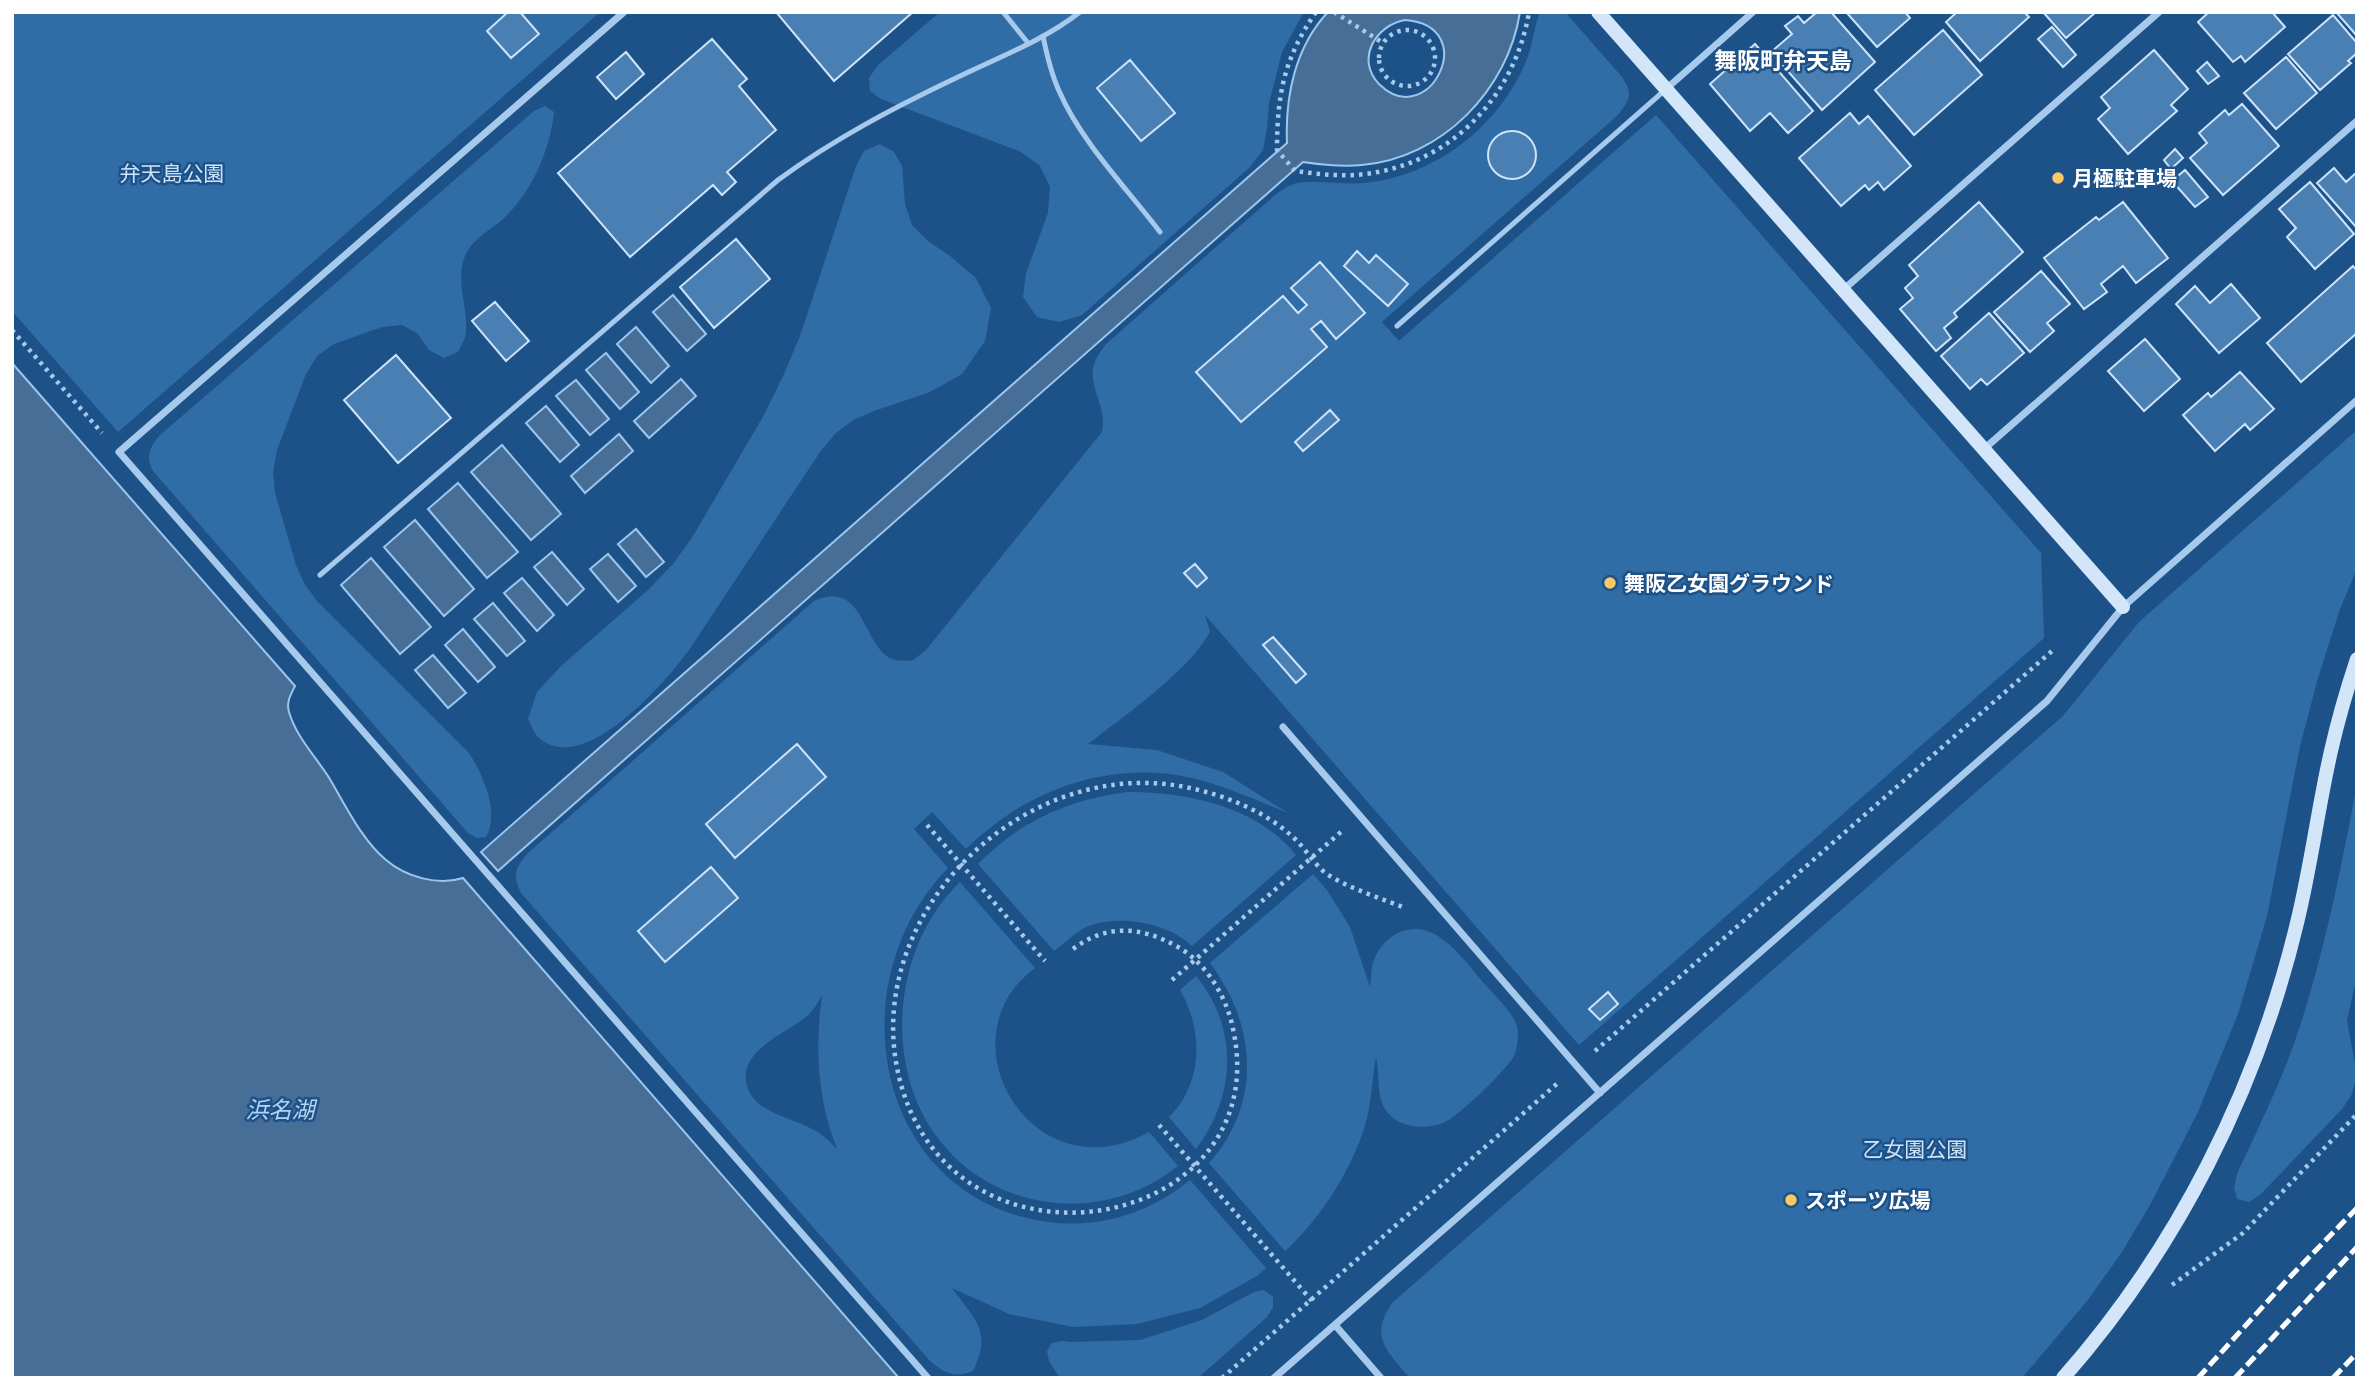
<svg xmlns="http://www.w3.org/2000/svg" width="2369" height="1390" viewBox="0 0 2369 1390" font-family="'IBM Plex Sans','Noto Sans JP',sans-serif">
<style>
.green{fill:#306da7;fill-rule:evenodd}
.water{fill:#476e96;stroke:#9bc6ee;stroke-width:2;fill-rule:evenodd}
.building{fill:#4a7fb3;stroke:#cde3f9;stroke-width:2}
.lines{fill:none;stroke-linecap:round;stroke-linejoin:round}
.path{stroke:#a7caec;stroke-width:4.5;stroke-dasharray:3.5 5;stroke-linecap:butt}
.lane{stroke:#a7caec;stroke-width:5}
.street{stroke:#a7caec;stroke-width:7}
.secondary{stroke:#d3e6f9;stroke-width:14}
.rail{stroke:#fff;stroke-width:5;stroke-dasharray:12 5;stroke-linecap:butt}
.poi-dot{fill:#fbc866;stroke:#1d5289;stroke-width:2.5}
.labels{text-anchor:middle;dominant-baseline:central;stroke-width:5;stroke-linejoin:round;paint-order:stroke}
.park-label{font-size:21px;fill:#cde3f9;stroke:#1d5289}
.poi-label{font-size:21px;font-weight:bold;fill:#fff;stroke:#1d5289;text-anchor:start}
.neighbourhood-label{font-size:23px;font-weight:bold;fill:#fff;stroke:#1d5289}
.water-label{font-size:23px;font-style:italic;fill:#b3d4f3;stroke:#1d5289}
</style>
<rect width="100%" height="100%" fill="#1d5289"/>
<!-- green -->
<path class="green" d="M 12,12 L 600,12 L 118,432 L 12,311 Z
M 940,12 L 1304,12 L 1282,52 L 1269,103 L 1267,128 L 1263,150 L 1250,167 L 1082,315 L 1059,322 L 1037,317 L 1023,297 L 1026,273 L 1048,213 L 1050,187 L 1040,166 L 1021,152 L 881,99 L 870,91 L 869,78 L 878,65 Z
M 1540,12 L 1565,12 L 1622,77 C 1633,94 1630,99 1619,114 L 1382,322 L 1399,341 L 1656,115 L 2041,553 L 2044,638 L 1579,1045 L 1205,615 L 1210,632 C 1188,672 1125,715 1088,744 L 1157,750 L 1223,772 L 1288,813 C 1256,800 1225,786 1192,778 C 1109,759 1024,791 966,849 L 932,812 L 914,829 L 948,868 C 833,986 877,1206 1057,1223 C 1105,1227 1153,1211 1190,1180 L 1266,1268 L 1257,1276 L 1200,1308 L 1137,1324 L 1073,1327 L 1009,1314 L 952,1288 C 974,1319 993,1330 973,1371 C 955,1378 946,1374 931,1362 L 521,893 C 512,875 515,869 527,854 L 814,601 C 866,577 862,651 895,660 C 900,661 907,660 912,661 L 926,650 L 1102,432 C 1107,407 1090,390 1093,369 C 1094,360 1101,351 1106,344 L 1275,195 C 1281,191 1287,186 1294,184 C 1310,179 1344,185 1364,183 C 1436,176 1500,126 1527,59 C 1533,44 1534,27 1540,12 ZM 822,995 C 815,1048 817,1099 837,1149 C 829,1141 823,1134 812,1129 C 790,1117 755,1113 747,1086 C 737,1051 785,1034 806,1017 C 813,1011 818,1003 822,995 Z
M 545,106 L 554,112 C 550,150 532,192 504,218 C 491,230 472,239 465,256 C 455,279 468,308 466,332 C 466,338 461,346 458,352 L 444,358 L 429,350 L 417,333 L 402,325 L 382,327 L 334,344 L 317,356 L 306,374 L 277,450 L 273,472 L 275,493 L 296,565 L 304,583 L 317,601 L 469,753 C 483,775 500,812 486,837 L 477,838 L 468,833 L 153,471 C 146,457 149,449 158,437 L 534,111 Z
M 880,144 L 894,152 L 902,166 L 905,204 L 912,225 L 928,241 L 950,256 L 976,278 L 991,308 L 985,341 L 962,374 L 930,392 L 874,411 L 853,420 L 836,433 L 820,452 L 689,650 C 665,683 584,777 539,738 C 534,734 531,724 528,719 L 537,692 L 562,665 L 647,591 L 673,564 L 693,536 L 764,415 L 784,374 L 800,336 L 856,166 L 864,151 Z
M 2357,430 L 2357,568 L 2339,612 L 2318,678 L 2300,746 L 2267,916 L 2238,1014 L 2198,1112 L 2150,1205 L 2122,1252 L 2087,1301 L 2022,1378 L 1410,1378 C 1387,1351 1369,1337 1392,1303 L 2063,716 L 2139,622 Z
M 2357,784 L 2357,975 L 2347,1020 L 2355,1065 L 2355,1082 L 2351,1096 L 2342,1109 L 2260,1195 L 2249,1202 L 2237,1199 L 2234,1188 L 2237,1174 C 2258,1128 2282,1081 2298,1032 C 2325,951 2341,868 2357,784 Z
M 1127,792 C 1186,792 1257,806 1296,855 L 1192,946 C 1168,922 1115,913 1084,928 C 1074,934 1063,944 1054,951 L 978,864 C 1020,821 1068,800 1127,792 Z
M 1313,874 L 1327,890 L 1350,927 L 1370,987 C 1371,981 1371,973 1372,966 C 1381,934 1413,917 1442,939 C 1458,950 1470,967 1482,981 C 1492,993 1519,1017 1518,1033 C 1518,1038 1517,1048 1515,1054 C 1509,1068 1457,1118 1443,1123 C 1424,1130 1397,1128 1385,1109 C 1376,1094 1380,1073 1376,1058 C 1372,1077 1372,1098 1367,1118 C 1355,1165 1321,1219 1285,1251 L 1209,1163 C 1263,1103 1256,1024 1210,963 Z
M 960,882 L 1035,968 C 939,1039 1033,1197 1149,1132 L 1178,1166 C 1105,1225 994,1214 937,1137 C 882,1063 894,945 960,882 Z
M 1196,976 C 1239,1028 1236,1096 1196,1149 L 1169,1117 C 1204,1083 1203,1029 1180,990 Z
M 1264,1290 L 1273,1297 L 1273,1307 L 1267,1317 L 1198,1378 L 1060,1378 L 1049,1361 L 1047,1351 L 1052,1343 L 1062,1341 L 1071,1342 L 1140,1340 L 1202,1320 L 1254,1292 Z"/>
<!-- water -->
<path class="water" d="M 1328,12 L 1520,12 C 1508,90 1442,158 1362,165 C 1342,167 1323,165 1303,162 L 498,871 L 481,852 L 1287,143 C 1285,97 1295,47 1328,12 ZM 1405,20 C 1483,26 1428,133 1379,84 C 1355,59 1376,25 1405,20 Z
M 673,295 L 706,334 L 687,351 L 653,312 Z
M 636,327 L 669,366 L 651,383 L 617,344 Z
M 606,353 L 639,392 L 620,409 L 586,370 Z
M 12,363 L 295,686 C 291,694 286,702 289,712 C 296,736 314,755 328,776 C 345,804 361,839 386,860 C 406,877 438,886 463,878 L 899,1378 L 12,1378 Z
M 681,379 L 696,396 L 649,438 L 634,421 Z
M 576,380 L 609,419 L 590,435 L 556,396 Z
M 546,406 L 579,445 L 560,462 L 526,423 Z
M 619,434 L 633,451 L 585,493 L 571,476 Z
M 502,445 L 561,514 L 531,540 L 471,472 Z
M 458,483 L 518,552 L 487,578 L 428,509 Z
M 415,520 L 474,589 L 444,616 L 384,547 Z
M 636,529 L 664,562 L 646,577 L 618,544 Z
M 552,552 L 584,589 L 567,605 L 534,567 Z
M 608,554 L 636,586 L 618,602 L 590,569 Z
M 371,558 L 431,627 L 400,654 L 341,585 Z
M 522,578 L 554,615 L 537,631 L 504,593 Z
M 493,603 L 525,641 L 507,656 L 474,619 Z
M 463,629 L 495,667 L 478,682 L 445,645 Z
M 433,655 L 466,693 L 448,708 L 415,670 Z"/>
<!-- building -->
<path class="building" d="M 508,12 L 520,12 L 539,34 L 511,58 L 487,31 Z
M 776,12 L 913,12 L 834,81 Z
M 1817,12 L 1831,12 L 1875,62 L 1822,110 L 1771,52 L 1792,34 L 1785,26 L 1798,16 L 1804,23 Z
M 1846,12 L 1905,12 L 1910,18 L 1877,47 Z
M 1957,12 L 2024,12 L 2029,17 L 1980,61 L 1946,22 Z
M 2043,12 L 2096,12 L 2066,38 Z
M 2209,12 L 2272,12 L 2285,27 L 2245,62 L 2241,56 L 2233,62 L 2198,22 Z
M 2336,12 L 2357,12 L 2357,36 Z
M 2333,15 L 2357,43 L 2357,53 L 2348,61 L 2351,63 L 2320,90 L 2288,54 Z
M 2052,27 L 2076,55 L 2063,67 L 2038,39 Z
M 1943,30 L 1982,75 L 1914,135 L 1875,90 Z
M 712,39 L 747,79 L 739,86 L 776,130 L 727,172 L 736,182 L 722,195 L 713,185 L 630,257 L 558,173 Z
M 1755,44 L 1813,111 L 1788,133 L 1770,113 L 1750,131 L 1710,84 Z
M 2154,50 L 2188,89 L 2171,105 L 2177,111 L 2128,154 L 2098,119 L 2110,108 L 2101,97 Z
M 626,52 L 644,74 L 616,99 L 597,77 Z
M 2286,57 L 2317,93 L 2276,129 L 2244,93 Z
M 1130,60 L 1175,113 L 1141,141 L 1097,88 Z
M 2207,62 L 2219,76 L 2208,84 L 2197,71 Z
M 2242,104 L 2279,146 L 2223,195 L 2190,158 L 2207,143 L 2199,133 L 2225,110 L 2229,115 Z
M 1850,113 L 1859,124 L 1868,116 L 1911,166 L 1884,190 L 1878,182 L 1869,190 L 1865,185 L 1841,206 L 1799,158 Z
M1488 155a24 24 0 1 1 48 0a24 24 0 1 1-48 0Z
M 2175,149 L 2183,158 L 2171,169 L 2164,160 Z
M 2334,168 L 2346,182 L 2357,172 L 2356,227 L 2317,183 Z
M 2185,170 L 2208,197 L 2195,207 L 2172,181 Z
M 2310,182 L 2354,234 L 2315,269 L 2287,237 L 2296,228 L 2279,209 Z
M 1979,202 L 2023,252 L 1954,313 L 1957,317 L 1944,328 L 1951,338 L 1936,351 L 1900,309 L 1913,298 L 1905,288 L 1918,276 L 1909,265 Z
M 2123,202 L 2168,258 L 2136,283 L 2123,266 L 2101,284 L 2107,292 L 2084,309 L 2044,258 L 2096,217 L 2099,220 Z
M 736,239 L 770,279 L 714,328 L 680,287 Z
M 1357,251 L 1369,263 L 1376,255 L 1408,284 L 1388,306 L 1344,266 Z
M 1320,262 L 1365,313 L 1336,339 L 1321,321 L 1311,329 L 1327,347 L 1241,422 L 1196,372 L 1283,296 L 1298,313 L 1307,305 L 1291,288 Z
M 2353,266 L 2357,271 L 2357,333 L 2301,382 L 2267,343 Z
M 2041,271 L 2070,304 L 2047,323 L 2054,331 L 2030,352 L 1994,312 Z
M 2231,284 L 2260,318 L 2219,353 L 2176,304 L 2195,286 L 2210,303 Z
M 495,302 L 529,341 L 506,361 L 472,321 Z
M 1989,313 L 2024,353 L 1987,385 L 1981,379 L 1970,389 L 1941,356 Z
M 2145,339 L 2180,379 L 2144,411 L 2108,371 Z
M 396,355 L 451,418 L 398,463 L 344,400 Z
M 2240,372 L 2274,409 L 2250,430 L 2245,424 L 2215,451 L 2183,415 L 2208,393 L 2211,397 Z
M 1330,410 L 1339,420 L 1303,451 L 1295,442 Z
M 1195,564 L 1207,578 L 1197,587 L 1184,573 Z
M 1273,637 L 1306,674 L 1296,683 L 1263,645 Z
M 797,744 L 826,777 L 735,858 L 706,824 Z
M 711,867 L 738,898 L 665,962 L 638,931 Z
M 1608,992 L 1618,1004 L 1600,1020 L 1589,1009 Z"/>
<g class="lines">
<!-- path -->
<path class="path" d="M 1316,12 C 1284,58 1277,95 1277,150 L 1295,171 C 1318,174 1341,177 1365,174 C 1451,164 1515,96 1529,12
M 1334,12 L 1383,43
M1379 58a28 28 0 1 1 56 0a28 28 0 1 1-56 0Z
M 12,330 L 102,433
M 927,825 L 1045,961
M 1073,949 C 1106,924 1140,926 1176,946 C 1205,961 1227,997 1233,1029 C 1277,1228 963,1291 902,1088 C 852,921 1022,751 1190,788 C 1227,796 1267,812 1295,839 C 1307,850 1316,868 1330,876 C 1353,890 1381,898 1405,908
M 1172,980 L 1342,831
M 1595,1051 L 2052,651
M 1159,1125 L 1312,1301
M 2172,1285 L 2243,1233 L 2357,1114
M 1222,1378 L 1559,1082"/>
<!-- lane -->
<path class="lane" d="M 1003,12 L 1028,43
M 1043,36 C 1047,56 1051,74 1060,93 C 1081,141 1128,190 1160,232
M 1397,326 L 1665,90
M 320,575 L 778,180 C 834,139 893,108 956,78 C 997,58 1043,41 1080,12"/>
<!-- street -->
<path class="street" d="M 624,12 L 119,452 L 928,1378
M 1666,89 L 1753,12
M 1843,290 L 2159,12
M 1984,449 L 2357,121
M 1283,727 L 1600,1093
M 1335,1325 L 1381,1378
M 1274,1378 L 2047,701 L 2123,607 L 2357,400"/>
<!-- secondary -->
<path class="secondary" d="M 1598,12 L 2123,607
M 2063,1378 C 2177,1249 2257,1090 2297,923 C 2311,866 2318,808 2331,751 C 2338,720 2347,689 2357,659"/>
<!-- rail -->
<path class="rail" d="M 2198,1378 L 2287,1280 L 2357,1208
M 2235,1378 L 2357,1247
M 2333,1378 L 2357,1353"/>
</g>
<!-- markers -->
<g class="poi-dot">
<circle cx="2058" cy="178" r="7"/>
<circle cx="1610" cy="583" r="7"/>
<circle cx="1791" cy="1200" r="7"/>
</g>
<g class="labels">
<!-- park labels -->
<g class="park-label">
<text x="172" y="173">弁天島公園</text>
<text x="1915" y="1149">乙女園公園</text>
</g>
<!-- poi labels -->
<g class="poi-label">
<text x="2072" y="178">月極駐車場</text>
<text x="1624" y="583">舞阪乙女園グラウンド</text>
<text x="1805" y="1200">スポーツ広場</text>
</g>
<!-- neighbourhood labels -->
<g class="neighbourhood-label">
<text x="1783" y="60">舞阪町弁天島</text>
</g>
<!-- water labels -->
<g class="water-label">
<text x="280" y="1109">浜名湖</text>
</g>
</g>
<!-- border -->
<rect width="2369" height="1390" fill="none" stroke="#ffffff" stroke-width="28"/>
</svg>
